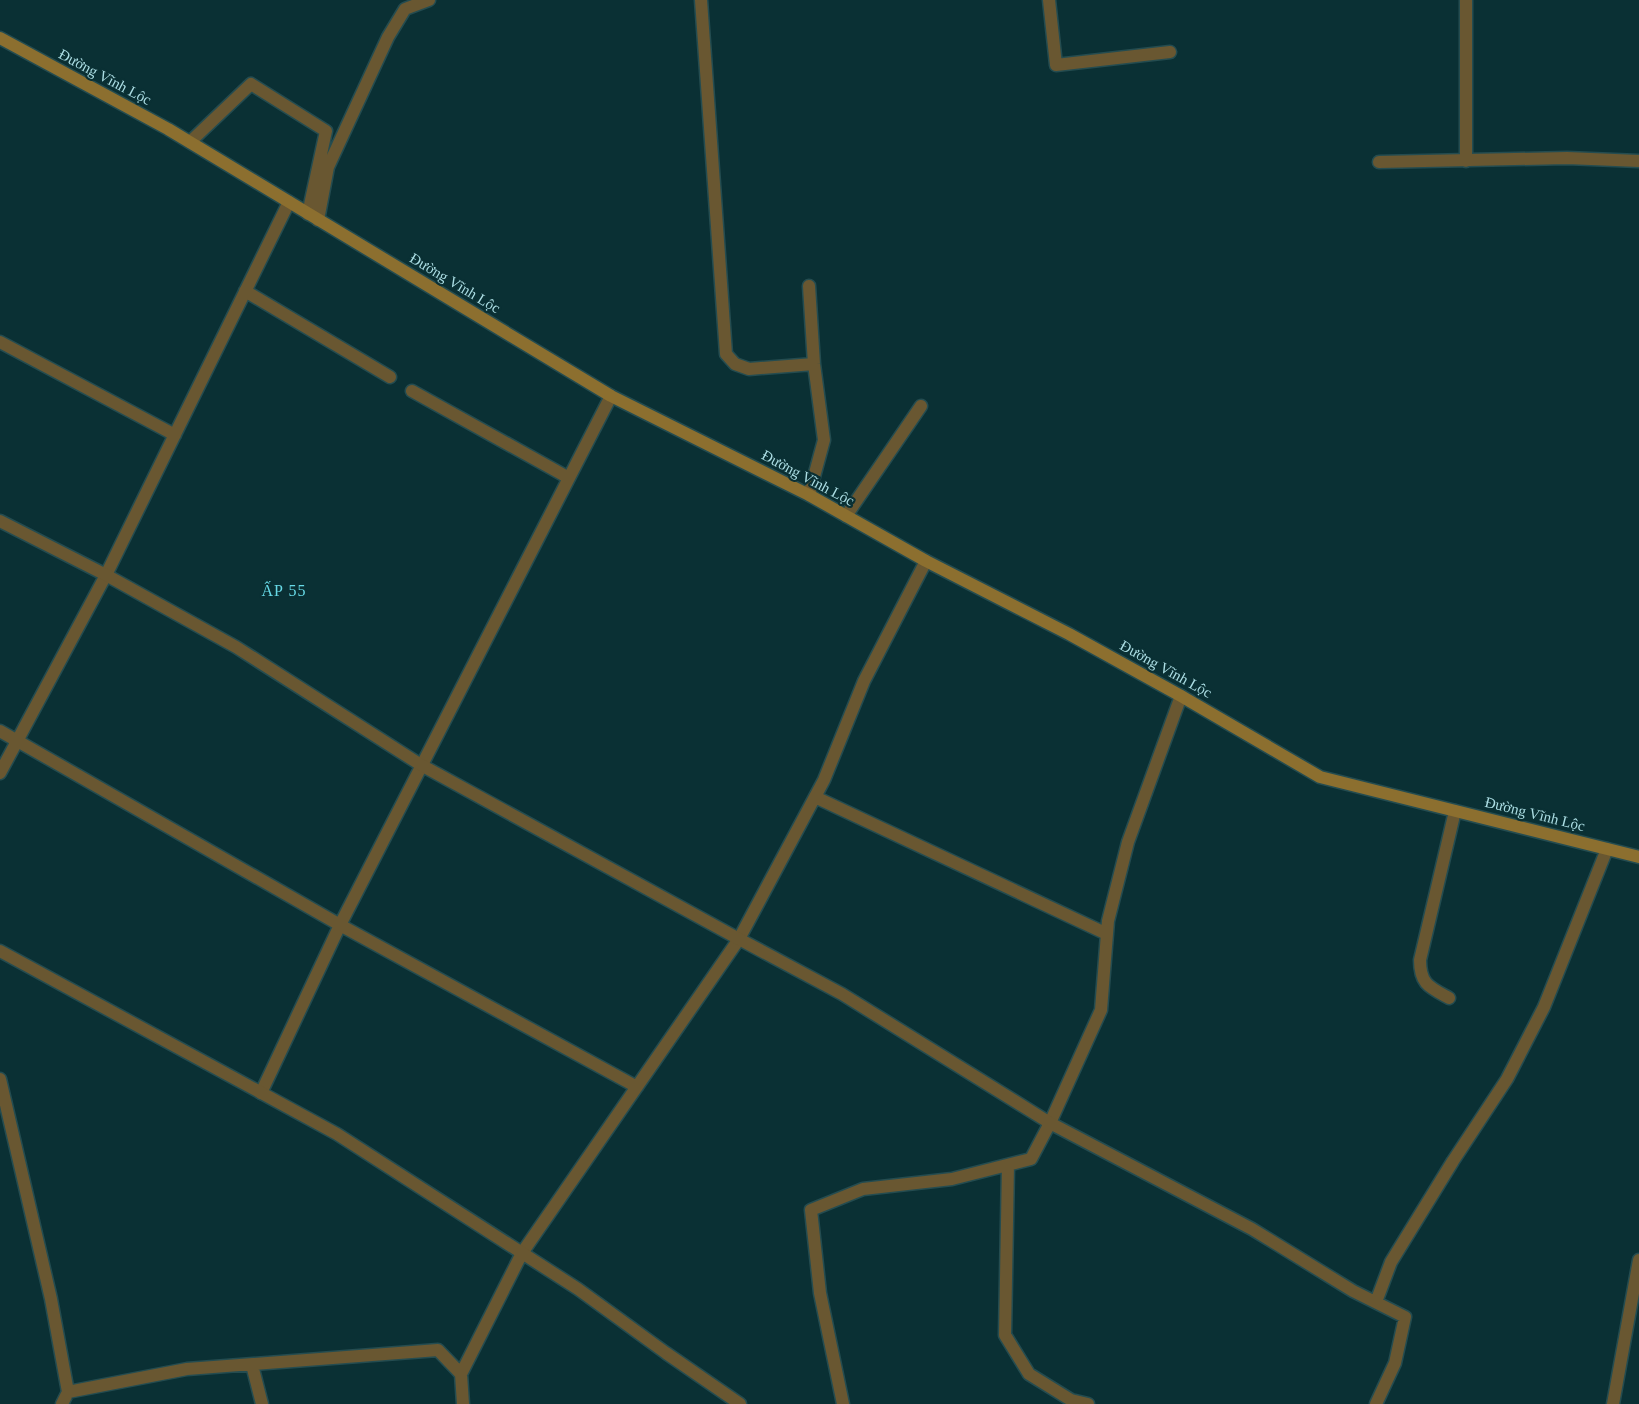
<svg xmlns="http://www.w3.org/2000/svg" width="1639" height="1404" viewBox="0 0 1639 1404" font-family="'Times New Roman',serif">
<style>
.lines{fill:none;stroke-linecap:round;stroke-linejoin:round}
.service-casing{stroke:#244c50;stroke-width:15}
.minor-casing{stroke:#244c50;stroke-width:15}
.secondary-casing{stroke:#244c50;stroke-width:15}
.service{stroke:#695731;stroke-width:12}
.minor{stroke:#695731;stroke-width:12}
.secondary{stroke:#8c6f2f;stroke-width:12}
.labels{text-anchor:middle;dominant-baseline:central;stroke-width:4.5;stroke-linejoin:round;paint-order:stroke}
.street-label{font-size:15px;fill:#abdde3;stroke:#0a3034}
.neighbourhood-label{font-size:16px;letter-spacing:1px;fill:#67d9e6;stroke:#0a3034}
</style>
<rect width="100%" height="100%" fill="#0a3034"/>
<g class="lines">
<!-- service casing -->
<g class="service-casing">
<path id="service" d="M 701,0 L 726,354 L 735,364 L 749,369 L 814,364
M 1049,0 L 1056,65 L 1170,52
M 190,142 L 251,84 L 326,131 L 308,214
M 318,220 L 328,167 L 388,37 L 405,9 L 429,0
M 245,291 L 390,377
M 0,342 L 175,435
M 412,391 L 569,478
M 809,495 L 824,440 L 814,364 L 809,286
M 846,516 L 921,406
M 0,731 L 340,925 L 637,1087
M 0,773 L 106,575 L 289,202
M 815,797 L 1107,934
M 261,1093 L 340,925 L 611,396
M 1050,1123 L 1101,1010 L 1108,921 L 1128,842 L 1181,696
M 522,1253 L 739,939 L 824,780 L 864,681 L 926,561"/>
</g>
<!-- minor casing -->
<g class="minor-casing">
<path id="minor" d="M 1466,0 L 1466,161
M 1379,162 L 1567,158 L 1639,161
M 0,521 L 106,575 L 236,647 L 421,765 L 739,939 L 842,994 L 1050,1123 L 1252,1229 L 1353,1291 L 1405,1317 L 1395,1363 L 1376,1404
M 0,951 L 337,1134 L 578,1289 L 666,1353 L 740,1404
M 1449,998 C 1429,987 1420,984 1420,960 L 1455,811
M 0,1079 L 51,1299 L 68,1392 L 62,1404
M 1008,1165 L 1005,1335 L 1029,1374 L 1071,1400 L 1088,1404
M 1376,1302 L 1391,1262 L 1453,1161 L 1507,1079 L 1544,1007 L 1607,849
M 252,1365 L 262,1404
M 461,1374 L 522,1253
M 68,1392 L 187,1369 L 438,1350 L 461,1374 L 463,1404
M 843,1404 L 820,1293 L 811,1210 L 863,1189 L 952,1179 L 1031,1159 L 1050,1123
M 1613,1404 L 1639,1260"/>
</g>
<!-- secondary casing -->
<g class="secondary-casing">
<path id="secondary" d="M 0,38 L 168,129 L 611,396 L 809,495 L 926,561 L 1069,634 L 1181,696 L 1320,777 L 1639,857"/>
</g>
<!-- service -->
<use href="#service" class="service"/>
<!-- minor -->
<use href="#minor" class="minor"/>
<!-- secondary -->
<use href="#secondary" class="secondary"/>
</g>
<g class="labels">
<!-- street labels -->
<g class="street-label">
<text transform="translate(105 77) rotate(28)">Đường Vĩnh Lộc</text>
<text transform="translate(455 283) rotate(31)">Đường Vĩnh Lộc</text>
<text transform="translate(808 478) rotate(28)">Đường Vĩnh Lộc</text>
<text transform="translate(1166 669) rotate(29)">Đường Vĩnh Lộc</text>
<text transform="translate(1535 814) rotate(14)">Đường Vĩnh Lộc</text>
</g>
<!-- neighbourhood labels -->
<g class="neighbourhood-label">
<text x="284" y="590">ẤP 55</text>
</g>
</g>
</svg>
